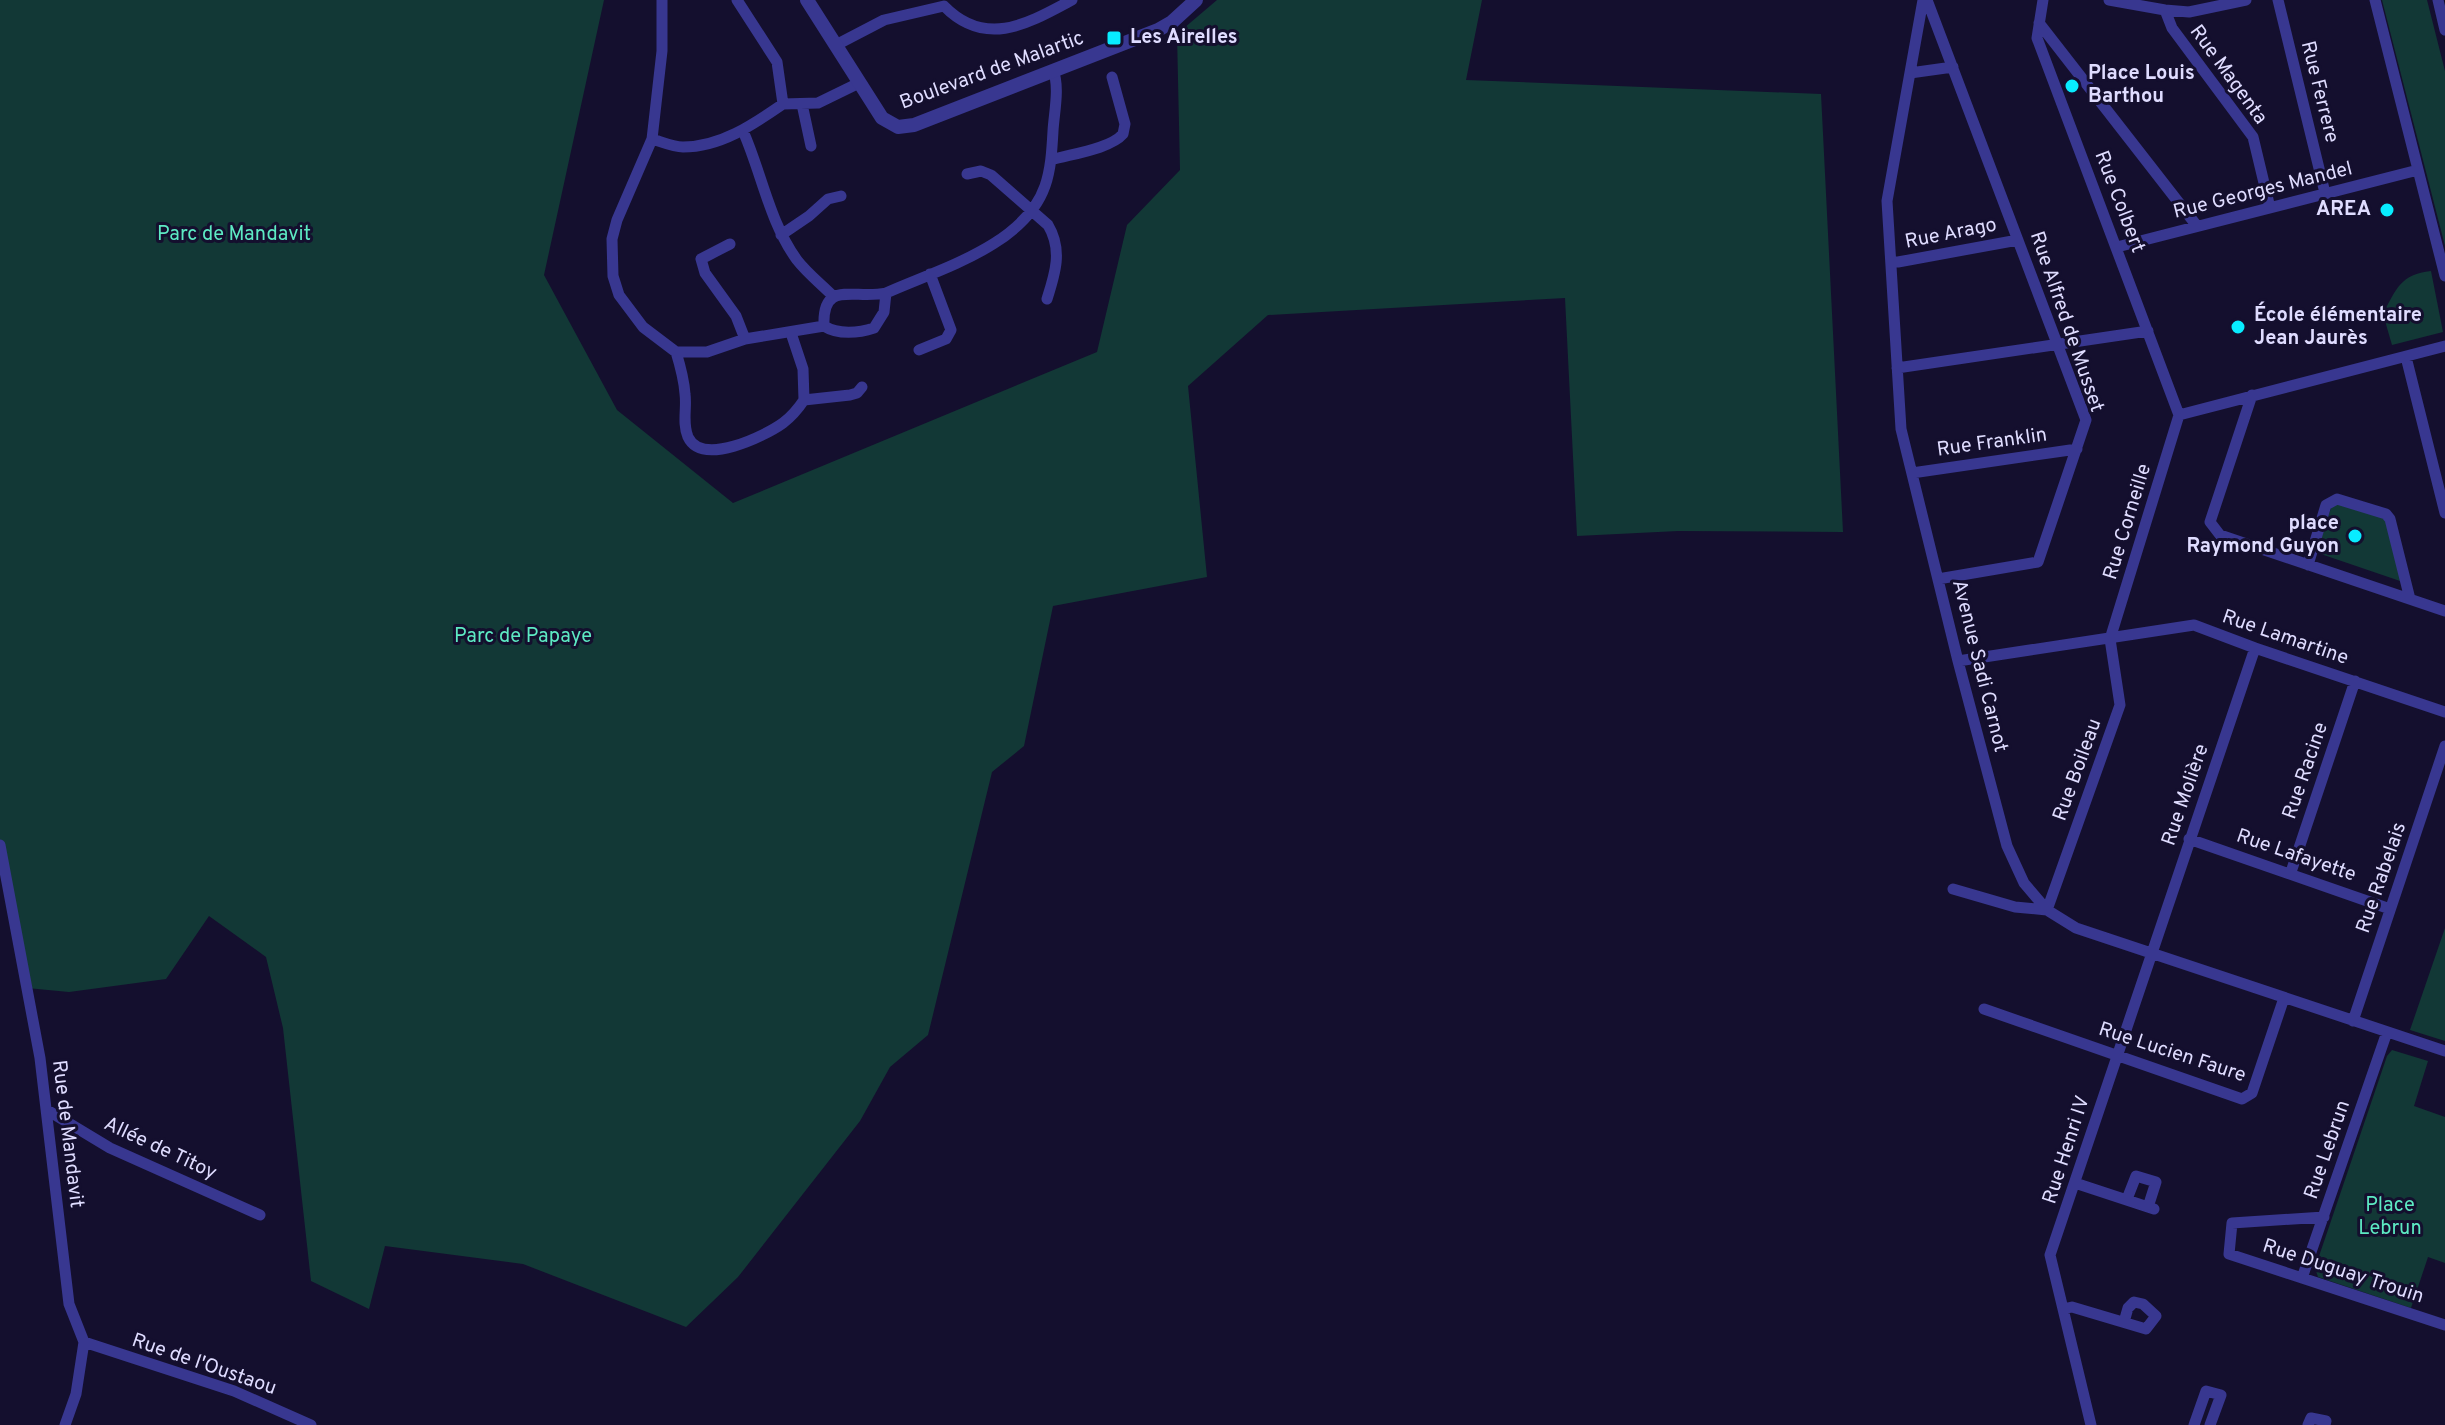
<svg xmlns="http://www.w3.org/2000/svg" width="2445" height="1425" viewBox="0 0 2445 1425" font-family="Overpass,sans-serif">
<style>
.green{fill:#123836}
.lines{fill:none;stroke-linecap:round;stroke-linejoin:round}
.minor{stroke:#383790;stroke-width:11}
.tertiary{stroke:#383790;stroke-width:14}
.poi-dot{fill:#08ecff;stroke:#140f2e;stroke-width:3}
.labels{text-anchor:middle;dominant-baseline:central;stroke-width:6;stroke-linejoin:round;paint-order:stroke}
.poi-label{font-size:20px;font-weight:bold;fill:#dfdcff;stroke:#140f2e;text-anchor:start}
.street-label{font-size:20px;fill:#dfdcff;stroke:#140f2e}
.park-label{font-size:20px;fill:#5deac3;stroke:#140f2e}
</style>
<rect width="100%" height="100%" fill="#140f2e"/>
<!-- green -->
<path class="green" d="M 0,0 L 604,0 L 544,275 L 617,410 L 733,503 L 1097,352 L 1127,225 L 1180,170 L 1177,34 L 1217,0 L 1482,0 L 1466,80 L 1821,94 L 1843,532 L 1678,531 L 1577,536 L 1565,298 L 1268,315 L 1188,386 L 1207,577 L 1053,606 L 1024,746 L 992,772 L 928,1035 L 890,1067 L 860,1121 L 738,1277 L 686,1327 L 523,1264 L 385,1246 L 369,1309 L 311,1281 L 283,1028 L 266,957 L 209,916 L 166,979 L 69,992 L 27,988 L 0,845 Z
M 2382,0 L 2427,0 L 2445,71 L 2445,246 Z
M 2431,271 L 2443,332 L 2392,345 L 2383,314 C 2396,289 2401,274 2431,271 Z
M 2333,503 L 2384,516 L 2403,582 L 2315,552 Z
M 2445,928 L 2445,1041 L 2410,1030 Z
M 2392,1050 L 2428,1061 L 2414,1106 L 2445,1117 L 2445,1263 L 2428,1257 L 2411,1308 L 2318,1277 L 2315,1268 L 2387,1056 Z"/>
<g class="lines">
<!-- minor -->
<path class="minor" d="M 662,0 L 662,51 L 652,139 L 617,220 L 612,239 L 613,276 L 619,295 L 643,327 L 676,352 L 707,352 L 745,339 L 824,326
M 737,0 L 777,62 L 783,104 L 818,103 L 859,83
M 1923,0 L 1887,201 L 1901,429 L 1958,661 L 2007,846 L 2024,883 L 2047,910 L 2076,928 L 2445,1051
M 1927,0 L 2086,420 L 2038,562 L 1938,579
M 2043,0 L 2037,38 L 2179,415
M 2109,0 L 2165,10 L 2189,12 L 2246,0
M 2278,0 L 2325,193
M 2375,0 L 2445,276
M 2438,0 L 2445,30
M 944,6 C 986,49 1029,23 1072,0
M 2165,10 L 2172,28 L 2253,137 L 2270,208
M 2039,23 L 2197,226
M 836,45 L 884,20 L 944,6
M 1910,73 L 1953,67
M 802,104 L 811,146
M 743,131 C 762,174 769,221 797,260 C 807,273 821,284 833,296
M 652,139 C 662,142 673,147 683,147 C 721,147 754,124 783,104
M 1051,160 C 1071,154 1110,149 1123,134 L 1125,124 L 1112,77
M 967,174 L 981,171 L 991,175 L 1048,225 C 1063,250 1055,274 1047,299
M 781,235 L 809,216 L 828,199 L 841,196
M 730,244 L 701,259 L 705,273 L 736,316 L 745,339
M 2117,247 L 2418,170
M 1891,261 L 1898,262 L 2018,240
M 886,293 C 939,269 1024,246 1045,186 C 1051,169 1052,149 1053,131 C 1054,113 1060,87 1053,70
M 886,293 L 884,312 L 874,328 C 859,333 838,335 824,326 C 822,279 854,300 886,293 Z
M 919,350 L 946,339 L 951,330 L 930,274
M 676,352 C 680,365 684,379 685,394 C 687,408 682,423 688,437 C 702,467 765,436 783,423 C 791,417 798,409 804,400 L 803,369 L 791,333
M 2406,357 L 2445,513
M 1897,368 L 2148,331
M 2252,395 L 2210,522 L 2220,535 L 2445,611
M 804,400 L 850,395 L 857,393 L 862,387
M 2179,415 L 2445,346
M 1912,473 L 2077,449
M 2308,565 L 2326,505 L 2337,499 L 2386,514 L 2390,519 L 2410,599
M 1958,661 L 2194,625 L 2255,648 L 2445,712
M 2189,839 L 2390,909
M 0,845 L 40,1058 L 69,1304 L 84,1342 L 76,1394 L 65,1425
M 2291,872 L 2355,681
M 1953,889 L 2015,907 L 2047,910 L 2120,705 L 2110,639 L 2179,415
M 1984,1009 L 2242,1099 L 2252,1093 L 2284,998
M 2353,1021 L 2445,746
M 47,1110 L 110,1148 L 260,1215
M 2075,1183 L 2154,1209
M 2127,1199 L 2136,1176 L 2156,1182 L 2148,1207
M 2324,1217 L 2232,1223 L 2229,1254 L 2445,1325
M 2302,1278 L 2387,1032
M 2063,1309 L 2072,1307 L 2146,1329 L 2156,1316 L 2143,1304 L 2134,1302 L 2128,1308 L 2124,1322
M 84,1342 L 234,1391 L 311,1425
M 2091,1425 L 2050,1255 L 2255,648
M 2194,1425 L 2206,1391 L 2221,1395 L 2210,1425
M 2308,1425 L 2311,1418 L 2326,1421 L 2325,1425"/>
<!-- tertiary -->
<path class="tertiary" d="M 807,0 L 882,118 L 898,127 L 914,125 L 1158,30 L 1172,22 L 1196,0"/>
</g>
<!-- markers -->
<g class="poi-dot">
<rect x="1106" y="30" width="16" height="16" rx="4"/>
<circle cx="2072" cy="86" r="8"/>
<circle cx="2387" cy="210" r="8"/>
<circle cx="2238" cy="327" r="8"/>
<circle cx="2355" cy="536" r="8"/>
</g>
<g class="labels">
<!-- poi labels -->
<g class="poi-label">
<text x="1130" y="38">Les Airelles</text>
<text x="2088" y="74">Place Louis<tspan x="2088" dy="23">Barthou</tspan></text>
<text x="2371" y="210" text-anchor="end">AREA</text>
<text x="2254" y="316">École élémentaire<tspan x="2254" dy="23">Jean Jaurès</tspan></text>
<text x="2339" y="524" text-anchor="end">place<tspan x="2339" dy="23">Raymond Guyon</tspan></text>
</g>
<!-- street labels -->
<g class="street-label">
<text transform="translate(992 71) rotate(-20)">Boulevard de Malartic</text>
<text transform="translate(2228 75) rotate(54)">Rue Magenta</text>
<text transform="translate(2319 92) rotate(76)">Rue Ferrere</text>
<text transform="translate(2263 191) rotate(-14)">Rue Georges Mandel</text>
<text transform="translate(2119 202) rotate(69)">Rue Colbert</text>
<text transform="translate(1951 234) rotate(-11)">Rue Arago</text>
<text transform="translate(2066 322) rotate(71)">Rue Alfred de Musset</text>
<text transform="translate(1992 443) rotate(-8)">Rue Franklin</text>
<text transform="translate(2128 522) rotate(-73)">Rue Corneille</text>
<text transform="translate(2285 638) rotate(19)">Rue Lamartine</text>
<text transform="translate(1979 666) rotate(76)">Avenue Sadi Carnot</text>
<text transform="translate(2078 770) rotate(-70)">Rue Boileau</text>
<text transform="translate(2306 771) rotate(-71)">Rue Racine</text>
<text transform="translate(2186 795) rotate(-71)">Rue Molière</text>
<text transform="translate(2296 856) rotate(19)">Rue Lafayette</text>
<text transform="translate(2382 878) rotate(-71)">Rue Rabelais</text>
<text transform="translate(2172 1053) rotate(18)">Rue Lucien Faure</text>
<text transform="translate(67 1134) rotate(83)">Rue de Mandavit</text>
<text transform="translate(160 1149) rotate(25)">Allée de Titoy</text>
<text transform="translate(2067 1150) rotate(-72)">Rue Henri IV</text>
<text transform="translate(2328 1150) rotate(-71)">Rue Lebrun</text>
<text transform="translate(2343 1272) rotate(18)">Rue Duguay Trouin</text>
<text transform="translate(204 1365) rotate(19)">Rue de l'Oustaou</text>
</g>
<!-- park labels -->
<g class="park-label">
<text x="234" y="235">Parc de Mandavit</text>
<text x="523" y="637">Parc de Papaye</text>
<text x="2390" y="1206">Place<tspan x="2390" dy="23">Lebrun</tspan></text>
</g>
</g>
</svg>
